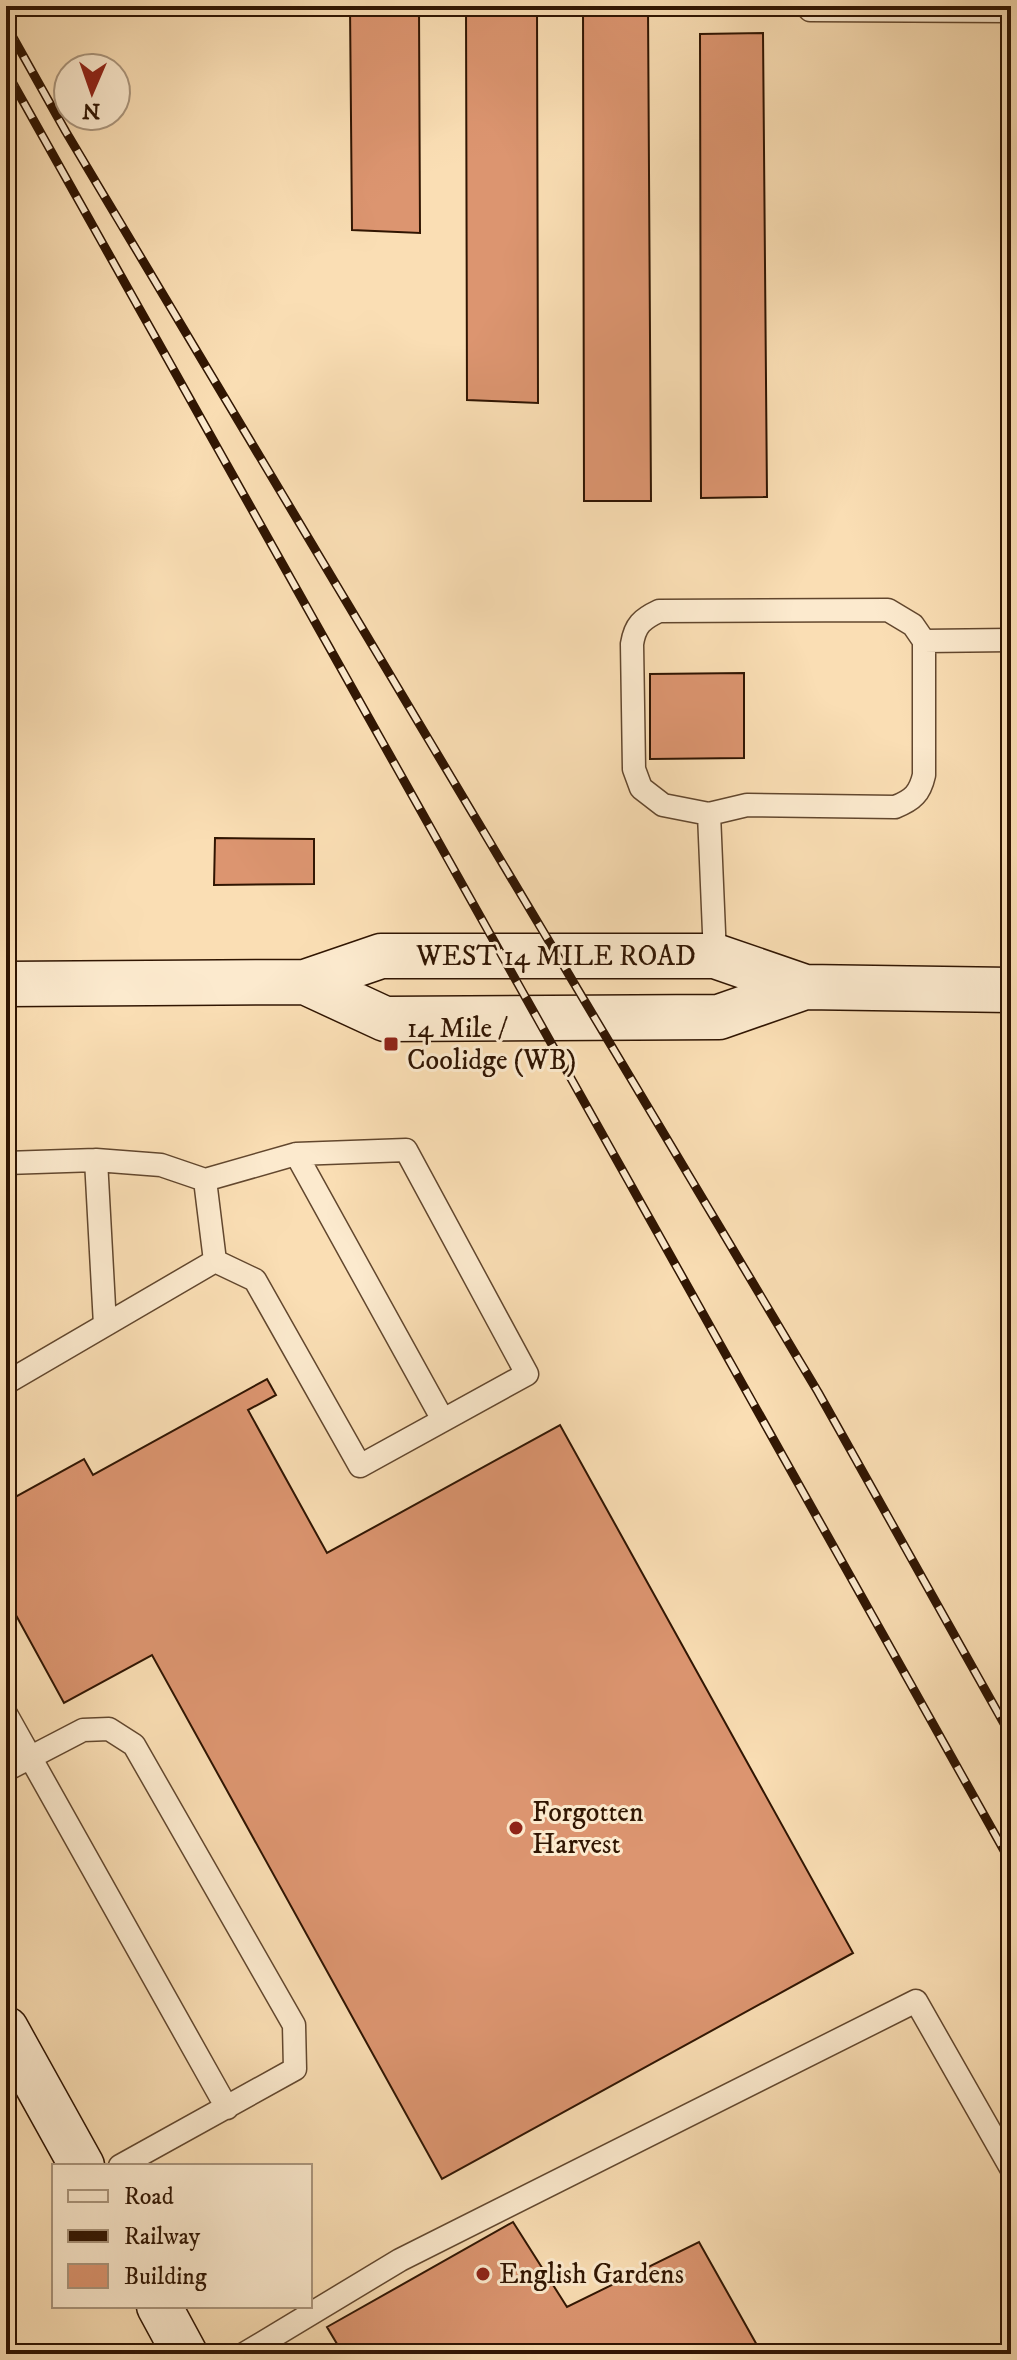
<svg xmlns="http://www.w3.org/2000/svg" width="1017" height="2360" viewBox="0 0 1017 2360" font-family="'IM FELL DW Pica',serif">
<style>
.building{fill:#dc9570;stroke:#301502;stroke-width:2}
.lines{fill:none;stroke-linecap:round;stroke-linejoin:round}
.lane-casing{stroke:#62472e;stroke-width:25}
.secondary-casing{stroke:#301502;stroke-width:47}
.lane{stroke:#fceace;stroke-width:22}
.secondary{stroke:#fceace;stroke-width:44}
.rail-casing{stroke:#301502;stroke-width:9}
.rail{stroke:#fceace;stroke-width:6;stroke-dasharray:18;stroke-linecap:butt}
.poi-dot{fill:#8f2418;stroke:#fceace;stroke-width:3}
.labels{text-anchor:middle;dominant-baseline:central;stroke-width:6;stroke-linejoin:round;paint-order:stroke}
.street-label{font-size:28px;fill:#301502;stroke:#fceace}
.poi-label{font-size:28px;fill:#301502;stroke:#fceace;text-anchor:start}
</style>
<rect width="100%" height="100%" fill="#fadeb4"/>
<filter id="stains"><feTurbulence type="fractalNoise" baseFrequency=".0025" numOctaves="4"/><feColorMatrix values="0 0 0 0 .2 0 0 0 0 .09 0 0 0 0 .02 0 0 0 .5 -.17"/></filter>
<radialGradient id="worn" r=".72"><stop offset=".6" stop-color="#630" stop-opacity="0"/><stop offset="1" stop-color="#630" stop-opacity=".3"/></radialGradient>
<!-- building -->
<path class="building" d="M 350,6 L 419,6 L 420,233 L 352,230 Z
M 466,6 L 537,6 L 538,403 L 467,400 Z
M 583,6 L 648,7 L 651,501 L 584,501 Z
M 763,33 L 767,497 L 701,498 L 700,34 Z
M 744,673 L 744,758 L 650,759 L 650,674 Z
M 215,838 L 314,839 L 314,884 L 214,885 Z
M 267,1379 L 276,1395 L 248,1410 L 327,1553 L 560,1425 L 853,1953 L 442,2179 L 152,1655 L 64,1703 L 6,1597 L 6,1502 L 84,1459 L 93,1475 Z
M 513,2222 L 567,2307 L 699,2242 L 762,2354 L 343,2354 L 327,2327 Z"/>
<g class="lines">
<!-- lane casing -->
<g class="lane-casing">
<path id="lane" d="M 806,6 L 810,10 L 1011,11
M 888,610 L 913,625 L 924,641 L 924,775 C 920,793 913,800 895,807 L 747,805 L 709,814 L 663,805 L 641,788 L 634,769 L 632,644 C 635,625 642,619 659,611 Z
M 924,641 L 1011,640
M 709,814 L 715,956
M 296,1154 L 443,1420
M 96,1160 L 105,1325
M 6,1163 L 96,1160 L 161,1165 L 205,1180 L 296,1154 L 406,1150 L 527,1374 L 360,1466 L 255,1280 L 215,1261
M 205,1180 L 215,1261
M 6,1383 L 215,1261
M 6,1714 L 227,2108
M 6,1770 L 83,1730 L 109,1729 L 134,1745 L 294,2025 L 295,2069 L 120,2166
M 244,2354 L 400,2260 L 916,2001 L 1011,2168"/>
</g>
<!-- secondary casing -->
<g class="secondary-casing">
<path id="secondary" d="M 305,982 L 385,1019 L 719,1017 L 805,987
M 6,984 L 305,982 L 381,956 L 715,956 L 805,987 L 1011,990
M 6,2029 L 82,2166
M 159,2306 L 185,2354"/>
</g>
<!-- lane -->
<use href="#lane" class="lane"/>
<!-- secondary -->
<use href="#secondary" class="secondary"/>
<!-- rail casing -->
<g class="rail-casing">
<path id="rail" d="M 6,25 L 66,132 L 818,1392 L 1011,1736
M 6,71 L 1011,1863"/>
</g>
<!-- rail -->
<use href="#rail" class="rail"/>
</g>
<!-- markers -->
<g class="poi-dot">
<rect x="383" y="1036" width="16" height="16" rx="4"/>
<circle cx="516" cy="1828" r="8"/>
<circle cx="483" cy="2274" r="8"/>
</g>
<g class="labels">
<!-- street labels -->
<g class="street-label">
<text x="556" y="956">WEST 14 MILE ROAD</text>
</g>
<!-- poi labels -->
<g class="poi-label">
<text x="407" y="1028">14 Mile /<tspan x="407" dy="32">Coolidge (WB)</tspan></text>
<text x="532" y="1812">Forgotten<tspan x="532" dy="32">Harvest</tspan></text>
<text x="499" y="2274">English Gardens</text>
</g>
</g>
<!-- margin -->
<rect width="1017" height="2360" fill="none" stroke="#fadeb4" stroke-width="32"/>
<rect x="8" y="8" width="1001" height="2344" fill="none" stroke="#301502" stroke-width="4"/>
<rect x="16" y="16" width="985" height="2328" fill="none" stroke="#301502" stroke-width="2"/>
<!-- legend -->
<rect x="52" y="2164" width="260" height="144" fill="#fceace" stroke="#aa957c" stroke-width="2"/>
<rect x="68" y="2190" width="40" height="12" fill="#fceace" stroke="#aa957c" stroke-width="2"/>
<text x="124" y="2204" font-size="24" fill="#301502">Road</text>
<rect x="68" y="2230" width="40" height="12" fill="#301502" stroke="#aa957c" stroke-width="2"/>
<text x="124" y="2244" font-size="24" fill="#301502">Railway</text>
<rect x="68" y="2264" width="40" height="24" fill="#dc9570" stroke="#aa957c" stroke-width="2"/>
<text x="124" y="2284" font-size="24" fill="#301502">Building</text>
<!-- north arrow -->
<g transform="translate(92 92) rotate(182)"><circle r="38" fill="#fceace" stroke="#aa957c" stroke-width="2"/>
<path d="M0-6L14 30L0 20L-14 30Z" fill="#8f2418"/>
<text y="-12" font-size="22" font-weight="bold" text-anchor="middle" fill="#301502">N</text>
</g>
<rect width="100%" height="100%" filter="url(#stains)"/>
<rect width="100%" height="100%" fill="url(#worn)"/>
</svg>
